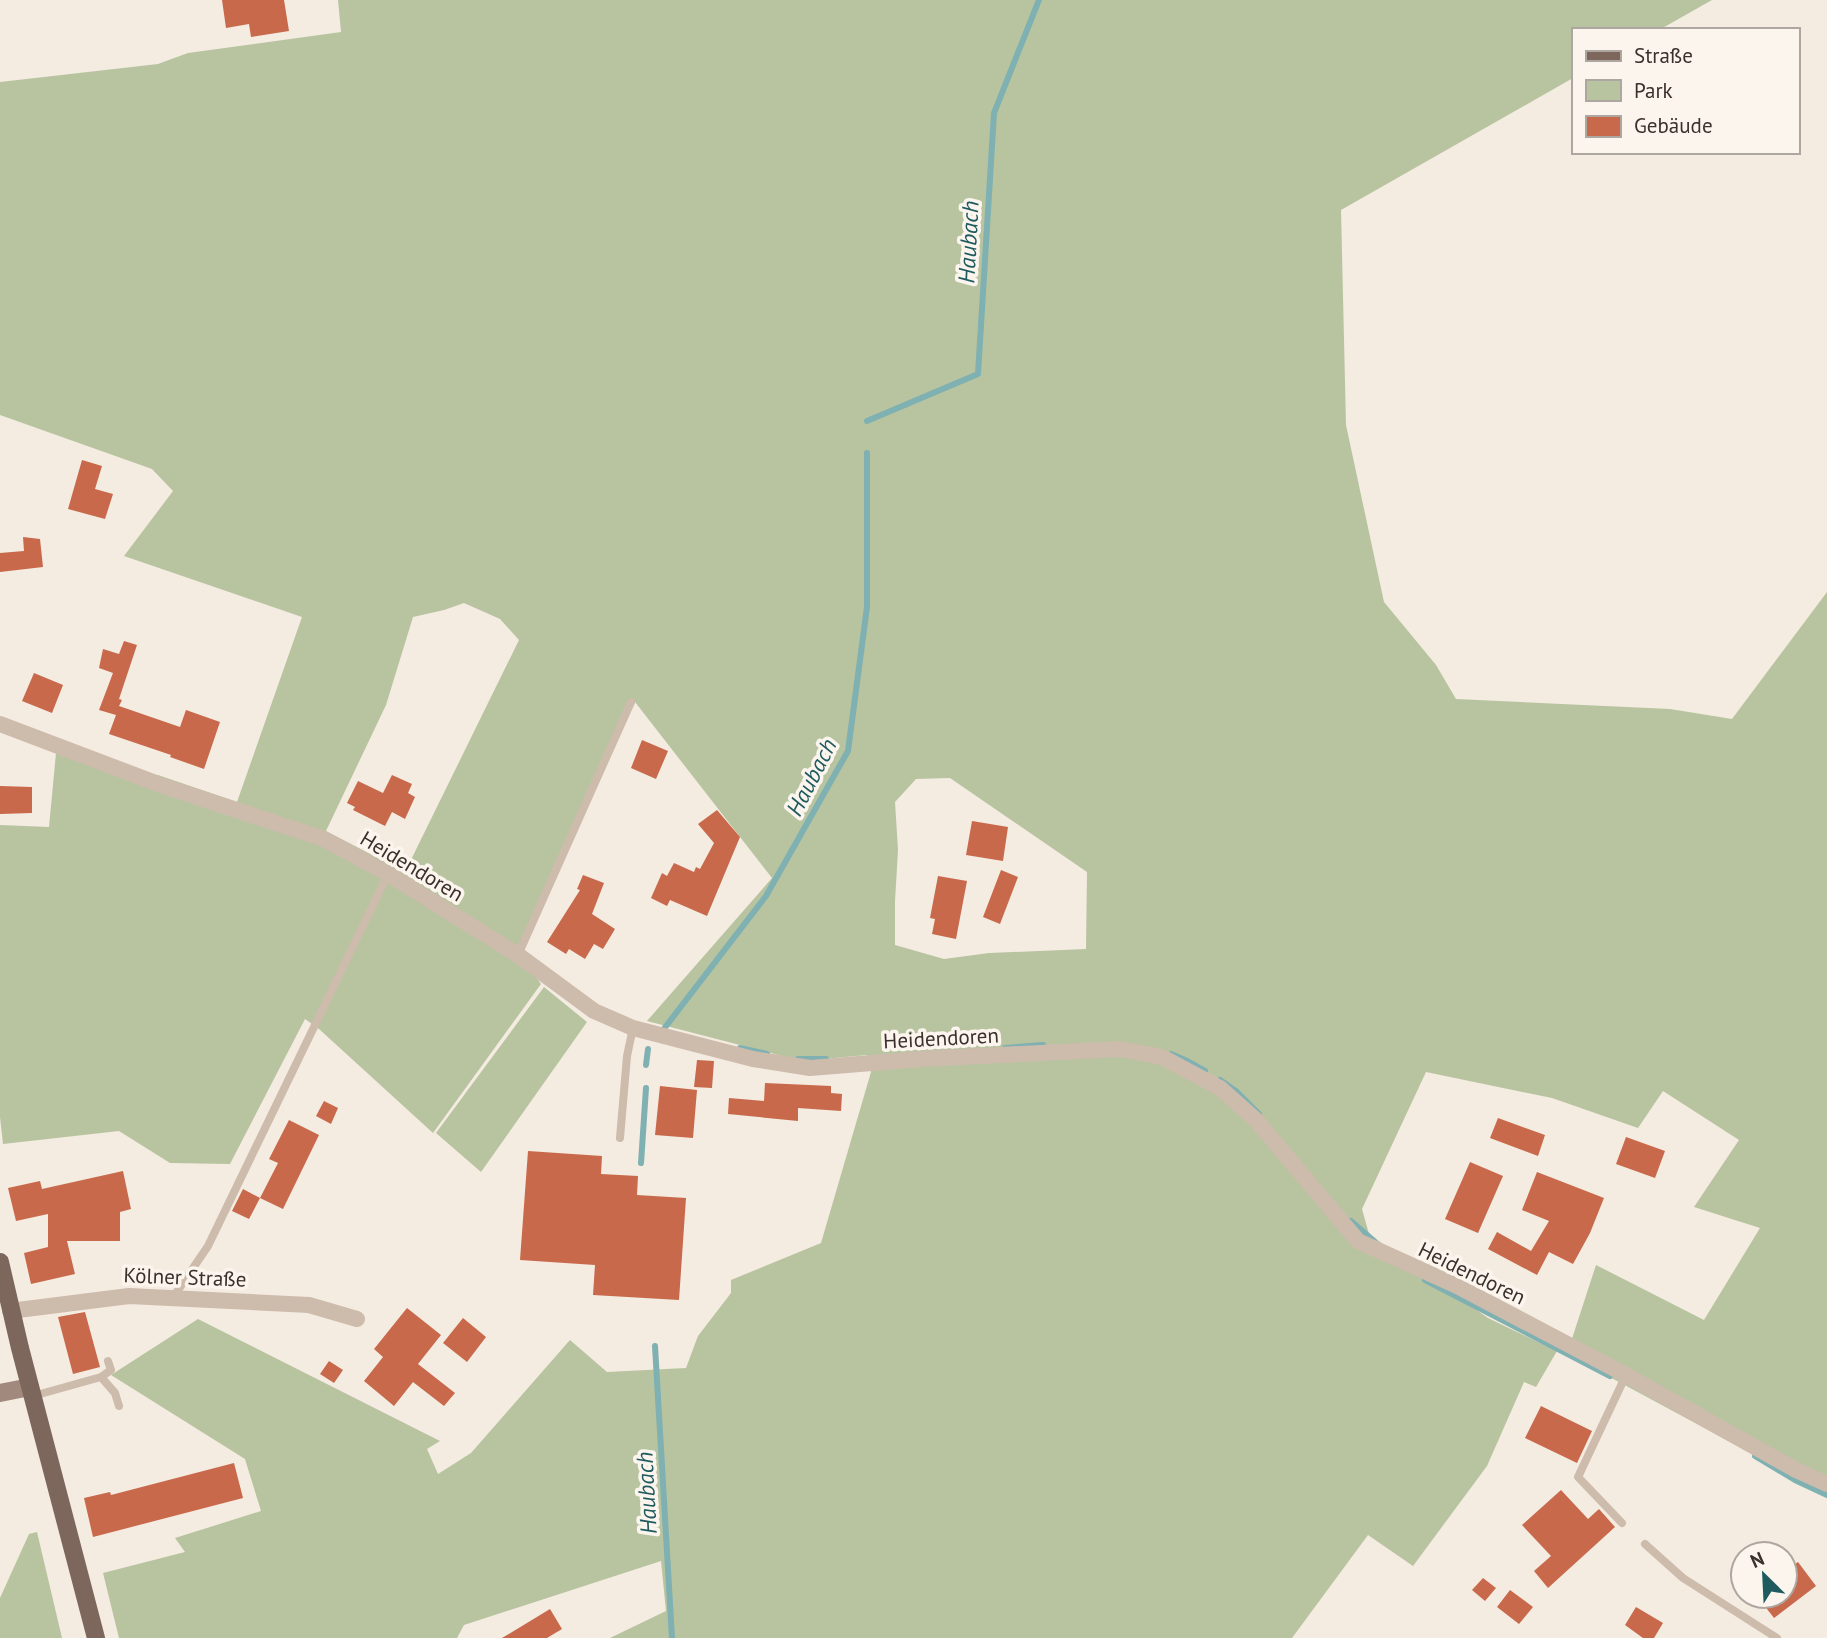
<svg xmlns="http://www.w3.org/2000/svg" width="1827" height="1638" viewBox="0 0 1827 1638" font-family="'PT Sans',sans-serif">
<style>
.green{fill:#b8c4a0;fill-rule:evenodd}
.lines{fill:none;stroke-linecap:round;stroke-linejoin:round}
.stream{stroke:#7fb0b2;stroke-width:6}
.building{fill:#c8694b}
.lane{stroke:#cdbbac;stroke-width:8}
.street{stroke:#cdbbac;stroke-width:16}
.secondary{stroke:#a18a7d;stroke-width:18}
.primary{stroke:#7d675c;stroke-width:18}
.labels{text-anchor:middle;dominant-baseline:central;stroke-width:7;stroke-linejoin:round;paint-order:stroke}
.street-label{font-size:21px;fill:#3b302b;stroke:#fbf5ee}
.water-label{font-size:23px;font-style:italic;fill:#1f5a5e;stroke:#fbf5ee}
</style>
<rect width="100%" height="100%" fill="#f4ebe1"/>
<!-- green -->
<path class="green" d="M 338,0 L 1712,0 L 1659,30 L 1573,30 L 1573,78 L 1341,210 L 1346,425 L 1384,602 L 1436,665 L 1456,699 L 1670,709 L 1732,719 L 1827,592 L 1827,1493 L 1797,1478 L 1567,1354 L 1596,1265 L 1704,1320 L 1760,1228 L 1694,1207 L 1739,1140 L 1663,1091 L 1638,1128 L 1552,1098 L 1426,1072 L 1362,1209 L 1369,1234 L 1488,1318 L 1557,1351 L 1536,1387 L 1524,1382 L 1487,1466 L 1413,1566 L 1368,1535 L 1292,1638 L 610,1638 L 666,1611 L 661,1561 L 464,1625 L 457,1638 L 119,1638 L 103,1573 L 185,1552 L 175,1538 L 261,1511 L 245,1459 L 111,1375 L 198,1319 L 440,1441 L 427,1449 L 438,1474 L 471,1453 L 570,1340 L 607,1372 L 686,1368 L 698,1336 L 731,1293 L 731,1280 L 821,1243 L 871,1072 L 867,1055 L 802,1061 L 647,1021 L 772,878 L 635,702 L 520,954 L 541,984 L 433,1133 L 319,1029 L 305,1019 L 230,1164 L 170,1163 L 119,1131 L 3,1144 L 0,1117 L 0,825 L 49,827 L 56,753 L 153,788 L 158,775 L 237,802 L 302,617 L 124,556 L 173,491 L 152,469 L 0,415 L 0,82 L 158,64 L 188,53 L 341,32 ZM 464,603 L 500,619 L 519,640 L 405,872 L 326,831 L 386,705 L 413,617 L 444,610 ZM 950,778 L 1087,872 L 1086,949 L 989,953 L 944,959 L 895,945 L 895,901 L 898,850 L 895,802 L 916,779 Z
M 544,987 L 587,1022 L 481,1172 L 436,1133 Z
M 37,1532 L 62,1638 L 0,1638 L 0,1598 L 29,1534 Z"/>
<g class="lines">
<!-- stream -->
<path class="stream" d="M 867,421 L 978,374 L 994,113 L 1039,0
M 663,1030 L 766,896 L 848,751 L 867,607 L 867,453
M 740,1048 L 767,1054
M 1005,1048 L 1043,1045
M 1171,1054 L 1185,1060 L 1205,1071
M 798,1059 L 826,1059
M 646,1065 L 648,1049
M 1220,1080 L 1237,1092 L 1259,1114
M 641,1163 L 646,1088
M 1351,1221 L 1374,1241
M 1425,1280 L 1610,1376
M 655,1346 L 672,1638
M 1755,1456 L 1795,1480 L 1827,1495"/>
</g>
<!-- building -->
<path class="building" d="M 222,0 L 284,0 L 289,31 L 251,37 L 249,24 L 226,28 Z
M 82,460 L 102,466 L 95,489 L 113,494 L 105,519 L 68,509 Z
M 23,537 L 40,539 L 43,567 L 0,572 L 0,553 L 24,551 Z
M 124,641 L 137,645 L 119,699 L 122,700 L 119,706 L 180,727 L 186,710 L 220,722 L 204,769 L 170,757 L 171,755 L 109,734 L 116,715 L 99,710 L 113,673 L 99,668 L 103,649 L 119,654 Z
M 34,673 L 63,685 L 52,713 L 22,701 Z
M 642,740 L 668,751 L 656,779 L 631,768 Z
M 392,775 L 412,784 L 408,793 L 415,797 L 405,819 L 392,812 L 385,826 L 353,810 L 355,807 L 347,803 L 358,781 L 383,793 Z
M 0,786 L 32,787 L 32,813 L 0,814 Z
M 717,810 L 740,837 L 707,916 L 670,900 L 667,906 L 651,898 L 662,873 L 667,876 L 674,863 L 694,872 L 696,867 L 700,869 L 714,843 L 698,824 Z
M 972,821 L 1008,827 L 1003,861 L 966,855 Z
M 1001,870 L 1018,877 L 1000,924 L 983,917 Z
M 583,875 L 604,883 L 592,914 L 615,929 L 603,949 L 594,944 L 585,959 L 569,949 L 566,954 L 547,942 L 580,890 L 577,889 Z
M 938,876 L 967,881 L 956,939 L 932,934 L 935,919 L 930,918 Z
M 697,1060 L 714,1061 L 712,1088 L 694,1087 Z
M 765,1083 L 831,1086 L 831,1093 L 842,1094 L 841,1111 L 798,1108 L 798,1121 L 728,1114 L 729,1098 L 764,1101 Z
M 660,1086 L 697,1090 L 693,1138 L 655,1135 Z
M 324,1101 L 338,1108 L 331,1124 L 316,1116 Z
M 1498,1118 L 1545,1135 L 1538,1156 L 1490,1138 Z
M 289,1120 L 319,1135 L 283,1209 L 260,1198 L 249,1219 L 232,1211 L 243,1189 L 260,1198 L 278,1163 L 269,1159 Z
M 1626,1137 L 1665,1151 L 1655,1178 L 1616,1164 Z
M 528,1151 L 602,1156 L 601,1174 L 638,1176 L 637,1195 L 686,1198 L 679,1300 L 593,1295 L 595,1265 L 520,1260 Z
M 1470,1162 L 1503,1176 L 1478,1233 L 1445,1219 Z
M 123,1171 L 131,1209 L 120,1212 L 120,1241 L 67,1241 L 75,1274 L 31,1284 L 24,1253 L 48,1247 L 48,1214 L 16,1221 L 8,1188 L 40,1181 L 42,1189 Z
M 1537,1172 L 1604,1198 L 1590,1233 L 1573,1264 L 1549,1252 L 1537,1275 L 1488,1249 L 1497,1232 L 1531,1251 L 1549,1221 L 1522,1210 Z
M 407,1308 L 441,1335 L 418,1364 L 455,1393 L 444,1406 L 413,1382 L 394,1406 L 364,1381 L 383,1357 L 374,1349 Z
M 85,1312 L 100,1367 L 73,1374 L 58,1317 Z
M 463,1318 L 486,1337 L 467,1362 L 443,1343 Z
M 329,1361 L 343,1370 L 334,1383 L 320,1374 Z
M 1541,1406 L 1592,1431 L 1577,1463 L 1525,1438 Z
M 234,1463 L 243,1498 L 93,1537 L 84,1498 L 110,1492 L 111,1495 Z
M 1561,1490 L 1588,1519 L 1599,1509 L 1615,1527 L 1548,1588 L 1534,1571 L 1551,1556 L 1522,1525 Z
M 1798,1562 L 1816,1586 L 1774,1618 L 1757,1596 L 1785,1596 L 1785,1571 Z
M 1483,1578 L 1496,1588 L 1485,1601 L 1472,1590 Z
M 1510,1590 L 1533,1607 L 1519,1624 L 1497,1607 Z
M 1636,1607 L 1663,1623 L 1654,1638 L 1643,1638 L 1625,1625 Z
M 550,1609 L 562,1629 L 547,1638 L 502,1638 Z"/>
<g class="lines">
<!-- lane -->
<path class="lane" d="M 518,955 L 631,702
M 620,1138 L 627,1056 L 633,1028
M 172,1299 L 208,1246 L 388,874
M 108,1361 L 111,1370 L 101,1377 L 115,1393 L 119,1406
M 33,1396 L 101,1377
M 1622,1523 L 1578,1477 L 1626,1375
M 1645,1544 L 1683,1578 L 1777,1638"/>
<!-- street -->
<path class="street" d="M 0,724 L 161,785 L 324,839 L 388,874 L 518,955 L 594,1011 L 633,1028 L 753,1059 L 810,1068 L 921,1059 L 1120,1049 L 1162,1057 L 1220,1088 L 1256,1120 L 1358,1241 L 1457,1286 L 1626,1375 L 1796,1470 L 1827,1484
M 10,1311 L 129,1296 L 309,1305 L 357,1319"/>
<!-- secondary -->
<path class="secondary" d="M 0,1393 L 30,1387"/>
<!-- primary -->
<path class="primary" d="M 0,1262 L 20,1348 L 96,1638"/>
</g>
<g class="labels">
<!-- street labels -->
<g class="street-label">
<text transform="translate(412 866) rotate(31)">Heidendoren</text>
<text transform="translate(941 1038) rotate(-3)">Heidendoren</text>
<text transform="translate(1472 1273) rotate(26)">Heidendoren</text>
<text transform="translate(185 1277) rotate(2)">Kölner Straße</text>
</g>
<!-- water labels -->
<g class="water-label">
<text transform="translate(968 242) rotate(-87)">Haubach</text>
<text transform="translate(811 777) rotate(-63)">Haubach</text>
<text transform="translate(646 1493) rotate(-93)">Haubach</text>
</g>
</g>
<!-- legend -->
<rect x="1572" y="28" width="228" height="126" fill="#fbf5ee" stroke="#aea6a0" stroke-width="2"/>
<rect x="1586" y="51" width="35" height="10" fill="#7d675c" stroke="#aea6a0" stroke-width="2"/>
<text x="1634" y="63" font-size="21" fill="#3b302b">Straße</text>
<rect x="1586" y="80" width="35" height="21" fill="#b8c4a0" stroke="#aea6a0" stroke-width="2"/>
<text x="1634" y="98" font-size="21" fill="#3b302b">Park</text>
<rect x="1586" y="116" width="35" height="21" fill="#c8694b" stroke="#aea6a0" stroke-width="2"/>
<text x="1634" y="133" font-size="21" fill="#3b302b">Gebäude</text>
<!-- north arrow -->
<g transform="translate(1764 1575) rotate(336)"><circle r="33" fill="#fbf5ee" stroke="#aea6a0" stroke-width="2"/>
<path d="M0-5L12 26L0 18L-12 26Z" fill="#1f5a5e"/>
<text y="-10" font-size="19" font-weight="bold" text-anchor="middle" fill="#3b302b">N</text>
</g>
</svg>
